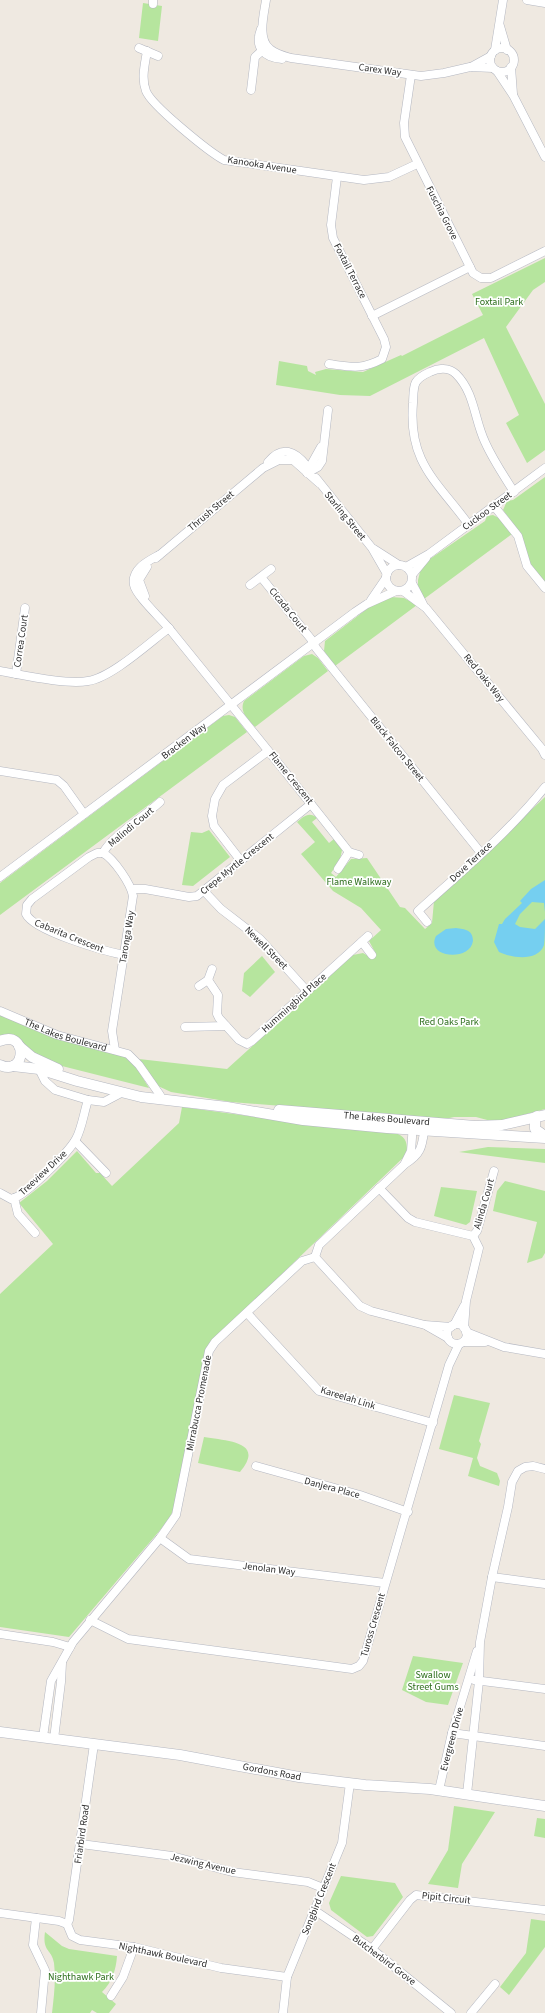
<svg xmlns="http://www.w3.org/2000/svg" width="545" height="2013" viewBox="0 0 545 2013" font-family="'Source Sans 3',sans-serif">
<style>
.green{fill:#b6e59e}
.water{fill:#75cff0}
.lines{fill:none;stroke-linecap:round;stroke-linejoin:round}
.minor-casing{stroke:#b4b7c1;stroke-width:9}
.tertiary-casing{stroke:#b4b7c1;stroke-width:11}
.minor{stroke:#fff;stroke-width:8}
.tertiary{stroke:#fff;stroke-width:10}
.labels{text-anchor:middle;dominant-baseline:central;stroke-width:3.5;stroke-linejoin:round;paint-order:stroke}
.street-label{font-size:10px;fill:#2e2e2e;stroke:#fff}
.park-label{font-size:10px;fill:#2c6e1b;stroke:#fff}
</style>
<rect width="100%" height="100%" fill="#efe9e1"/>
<!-- green -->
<path class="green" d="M 143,3 L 162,6 L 158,41 L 139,38 Z
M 545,258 L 545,282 L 533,290 L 506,327 L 545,404 L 545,450 L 527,463 L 506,423 L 519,415 L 484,338 L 370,396 L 340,395 L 276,385 L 279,361 L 307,366 L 308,371 L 316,375 L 315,372 L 326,369 L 363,372 L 401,355 L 402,356 L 483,315 L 472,294 Z
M 545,477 L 545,583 L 528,561 L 521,534 L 503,510 L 507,501 L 513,500 Z
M 493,515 L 499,518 L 512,534 L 424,599 L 418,586 L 418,580 L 420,572 L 427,561 L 485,521 L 487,516 Z
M 391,597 L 404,598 L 417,605 L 335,666 L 324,651 L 325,641 L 376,602 Z
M 312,654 L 318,658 L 328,671 L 255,727 C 248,719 239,712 244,701 L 304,656 Z
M 229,715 L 235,717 L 247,732 L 0,915 L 0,883 L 223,716 Z
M 545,797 L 545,1109 L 505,1120 L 491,1121 L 476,1117 L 454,1117 L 445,1119 L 231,1102 L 171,1092 L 158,1086 L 139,1059 L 227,1069 L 353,955 L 363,953 L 370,957 L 375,952 L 369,941 L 381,930 L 361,908 L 333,891 L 301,854 L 315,842 L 297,822 C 303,817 309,811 317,818 L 312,822 L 329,843 L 334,839 L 342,850 L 340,860 L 331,873 L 336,877 L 351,859 L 367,858 L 400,907 L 405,908 L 425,929 L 432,923 L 434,901 Z
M 209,830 L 230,857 L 193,886 L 182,885 L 191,832 L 202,833 Z
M 262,956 L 275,972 L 250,997 L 242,991 L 244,973 Z
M 0,1015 L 59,1039 L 123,1056 L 133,1062 L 149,1088 L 58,1065 L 0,1037 Z
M 182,1107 L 309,1124 L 390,1131 C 404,1135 409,1140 406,1155 L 212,1341 L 204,1357 L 174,1508 L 170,1517 L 161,1529 L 69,1637 L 0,1627 L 0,1294 L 53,1244 L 19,1203 L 47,1181 L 77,1151 L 96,1173 L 100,1173 L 112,1186 L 179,1123 Z
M 488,1147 L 545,1149 L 545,1163 L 459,1152 Z
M 505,1181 L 545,1191 L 545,1253 L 542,1258 L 527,1263 L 537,1222 L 493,1211 L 497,1191 Z
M 441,1187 L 477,1191 L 470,1222 L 466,1225 L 434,1216 Z
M 454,1395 L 490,1403 L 479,1441 L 481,1444 L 477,1458 L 480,1466 L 497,1473 L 500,1481 L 499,1486 L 468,1476 L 473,1458 L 439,1449 Z
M 204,1437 C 226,1441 266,1441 240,1472 L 198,1463 Z
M 413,1656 L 463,1663 L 448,1705 L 426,1702 L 402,1690 Z
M 454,1806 L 495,1812 L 462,1864 L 458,1888 L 428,1884 L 448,1850 Z
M 537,1818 L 545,1819 L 545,1838 L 534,1836 Z
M 341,1876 L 395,1883 L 403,1897 L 373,1936 L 367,1937 L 331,1910 L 329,1903 Z
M 531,1919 L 545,1921 L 545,1947 L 509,1995 L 500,1987 L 526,1953 Z
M 45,1932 L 62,1946 L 69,1949 L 117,1956 C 116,1970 112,1982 102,1992 L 116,2004 L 109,2013 L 97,2013 L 92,2010 L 90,2013 L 52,2013 C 54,1996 56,1980 54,1963 C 52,1949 42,1952 45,1932 Z"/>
<!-- water -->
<path class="water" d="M 545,880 L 545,912 L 544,903 L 532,902 L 520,914 L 515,924 L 520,927 L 535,929 L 545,919 C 545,927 545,938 544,945 C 538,962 512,958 499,952 L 494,942 L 499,924 L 502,924 L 505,919 L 522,903 L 520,901 L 531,889 Z
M 456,928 C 465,929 473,930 473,941 C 470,962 425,958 436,936 L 446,929 Z"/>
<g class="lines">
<!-- minor casing -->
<g class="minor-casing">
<g id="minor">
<path d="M 266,0 C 264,14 257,39 270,49 C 276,54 284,56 291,58 L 421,76 L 444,73 L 470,67 L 493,68"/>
<path d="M 527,0 L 545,3"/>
<path d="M 153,4 L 153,0"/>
<path d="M 500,26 L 507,50"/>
<path d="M 261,29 C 254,47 264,58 282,59"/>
<path d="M 139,48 L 158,56"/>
<circle cx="502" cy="60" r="12"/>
<path d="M 495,50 L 503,0"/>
<path d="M 147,51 C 145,64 141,78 146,91 C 151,105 209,152 224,160 L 364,180 L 389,177 L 417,164"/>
<path d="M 471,67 L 491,56"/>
<path d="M 511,67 L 513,94"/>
<path d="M 497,71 L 513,95 L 545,157"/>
<path d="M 411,75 L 404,123 L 405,137 L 473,273 L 481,278 L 491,278 L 545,251"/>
<path d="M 251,90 L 255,57 L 265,48"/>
<path d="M 372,316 L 470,267"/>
<path d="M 329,364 C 351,367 361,370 382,359 L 386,347 L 384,339 L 333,238 L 331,225 L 337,177"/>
<path d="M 268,462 C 282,445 295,451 307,466"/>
<path d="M 307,472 L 321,447"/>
<path d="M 307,473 L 318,467 L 322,461 L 328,410"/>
<path d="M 316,478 L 372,548 L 387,574"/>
<path d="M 494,506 L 518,536 L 527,566 L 545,588"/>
<path d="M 469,525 C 437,481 408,463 413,403 C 414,385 412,380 430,372 C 438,368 449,367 456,374 C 475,393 474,419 485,442 C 493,460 504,476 514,492"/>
<path d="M 374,549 L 399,565"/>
<path d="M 159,555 C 148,561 131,569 134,585 C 136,596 164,621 172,632 C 231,705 291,778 349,852 L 338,869"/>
<path d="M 156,558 L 263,468 L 279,460 L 293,460 L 319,483"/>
<circle cx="399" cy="578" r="13"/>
<path d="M 406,567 L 429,554 L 545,468"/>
<path d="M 412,575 L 426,558"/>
<path d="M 261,577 L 311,639 L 316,648 L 481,853"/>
<path d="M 412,583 L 423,604"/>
<path d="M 250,585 L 271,569"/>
<path d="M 403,591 L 426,608 L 542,749 L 545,755"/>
<path d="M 145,596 L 139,580 L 147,567"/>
<path d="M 371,600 L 386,578"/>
<path d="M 0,671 C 23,675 66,685 88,681 C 111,678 149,643 169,628"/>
<path d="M 16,674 L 25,608"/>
<path d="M 0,771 L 57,780 L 64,786 L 84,814"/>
<path d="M 349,852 L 359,855"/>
<path d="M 103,853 L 97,853 L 89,857 L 32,899 L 27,905 L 26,914 C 34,931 104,951 124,955"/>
<path d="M 103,853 C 114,859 131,884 133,896 L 112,1031 L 115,1050"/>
<path d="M 103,853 C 111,837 145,816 160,802"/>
<path d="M 241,861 L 214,826 L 212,816 L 215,799 L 223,785 L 268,751"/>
<path d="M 0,877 L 355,612 L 367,604 L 396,591"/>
<path d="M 132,889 L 145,889 L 189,897 L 197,896 L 311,804"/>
<path d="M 204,891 L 221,909 L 260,939 L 307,991"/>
<path d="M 427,922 L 418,911 C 460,873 510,831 545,787"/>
<path d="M 362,942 L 372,955"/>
<path d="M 208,980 L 218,995 L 217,1014 L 219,1018 L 239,1040 L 247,1044 L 252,1041 L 368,936"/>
<path d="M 199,986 L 208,980 L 212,969"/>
<path id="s1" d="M 0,1011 L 57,1035 L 128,1054 L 139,1065 L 160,1095"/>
<path d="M 185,1027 L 226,1026"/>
<path d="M 39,1069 L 45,1081 L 55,1090 L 88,1100 L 104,1102 L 121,1093"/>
<path d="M 75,1141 L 106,1173"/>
<path d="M 405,1163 L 411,1151 L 413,1124"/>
<path d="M 379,1188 L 408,1218 L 415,1222 L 473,1236 L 479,1248 L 466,1301 L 464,1328"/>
<path d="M 0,1193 L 11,1199 L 14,1198 L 18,1214 L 35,1233"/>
<path d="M 14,1198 C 27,1194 69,1152 76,1139 C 82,1128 84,1112 88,1100"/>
<path d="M 473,1236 L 477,1231 L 494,1171"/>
<path d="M 315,1257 L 360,1306 L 371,1311 L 425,1325 L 451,1327"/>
<path d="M 247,1313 L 319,1391 L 433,1423"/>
<circle cx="457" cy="1334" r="10"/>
<path d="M 454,1325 L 464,1306"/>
<path d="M 427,1326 L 448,1338"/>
<path d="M 466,1332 L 504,1347 L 545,1354"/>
<path d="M 463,1342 L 485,1342"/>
<path d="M 256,1466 L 360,1495 L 408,1512"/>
<path d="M 160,1538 L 189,1559 L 385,1583"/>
<path d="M 492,1577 L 545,1584"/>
<path d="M 90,1620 L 128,1639 L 352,1669 L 359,1666 L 363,1661 L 449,1365 L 459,1344"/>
<path d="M 0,1634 L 53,1642 L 70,1647"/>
<path d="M 474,1680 L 545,1689"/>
<path d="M 452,1733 L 545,1746"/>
<path d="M 43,1737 L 51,1681 L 73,1642 L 160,1538 L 176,1515 L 209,1351 L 215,1342 L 302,1261 L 315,1257 L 319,1245 L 405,1164 C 423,1153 422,1145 425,1125"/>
<path d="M 54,1739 L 61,1682 L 62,1663"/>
<path d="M 439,1790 L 452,1733 L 477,1651"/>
<path d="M 467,1794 L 479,1681 L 480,1642 L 492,1577 L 508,1507 L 512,1482 L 518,1471 L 525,1467 L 533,1466 L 545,1469"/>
<path d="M 81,1844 L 172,1856 L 232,1872 L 308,1882 L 323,1888"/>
<path d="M 314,1910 L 372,1949 L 451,2013"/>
<path d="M 0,1913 L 59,1921 L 67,1924 L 72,1936 L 80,1940 L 134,1947 L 221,1968 L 287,1977"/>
<path d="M 36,1918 L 33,1945 L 45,1970 L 41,2013"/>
<path d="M 67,1924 L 69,1920 L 94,1744"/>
<path d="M 372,1949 L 410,1900 L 416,1895 L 545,1910"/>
<path d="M 111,1996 L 123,1977 L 134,1947"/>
<path d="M 283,2013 L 287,1977 L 342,1843 L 350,1783"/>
<path d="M 471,2013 L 495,1984"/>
</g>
</g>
<!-- tertiary casing -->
<g class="tertiary-casing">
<g id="tertiary">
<path d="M 0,1041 C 28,1029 27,1077 0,1065"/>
<path d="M 19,1046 L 32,1057 L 58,1069"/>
<path d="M 13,1066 L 39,1069 L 77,1081 L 141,1097 L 227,1107 L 303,1120 L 387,1128 L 545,1138"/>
<path id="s2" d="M 279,1110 L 475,1126 L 502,1125 L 545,1115"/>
<path d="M 537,1116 L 535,1121 L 535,1129 L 545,1136"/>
<path id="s3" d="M 0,1732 L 180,1755 L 299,1777 L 365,1785 L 430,1789 L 545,1806"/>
</g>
</g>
<!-- minor -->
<use href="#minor" class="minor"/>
<!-- tertiary -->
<use href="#tertiary" class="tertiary"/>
</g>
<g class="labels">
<!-- street labels -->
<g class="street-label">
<text transform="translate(380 70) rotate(8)">Carex Way</text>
<text transform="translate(262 165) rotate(9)">Kanooka Avenue</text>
<text transform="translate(442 213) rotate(63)">Fuschia Grove</text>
<text transform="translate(350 271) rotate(63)">Foxtail Terrace</text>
<text transform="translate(211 511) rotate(-40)">Thrush Street</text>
<text transform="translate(487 511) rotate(-36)">Cuckoo Street</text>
<text transform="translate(345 516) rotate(51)">Starling Street</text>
<text transform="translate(288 610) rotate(51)">Cicada Court</text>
<text transform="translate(21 641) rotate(-82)">Correa Court</text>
<text transform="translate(484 678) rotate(51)">Red Oaks Way</text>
<text transform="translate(184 741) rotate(-37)">Bracken Way</text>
<text transform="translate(397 749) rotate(51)">Black Falcon Street</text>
<text transform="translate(291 778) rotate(51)">Flame Crescent</text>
<text transform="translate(131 827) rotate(-40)">Malindi Court</text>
<text transform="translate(471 862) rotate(-43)">Dove Terrace</text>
<text transform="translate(237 864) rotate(-39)">Crepe Myrtle Crescent</text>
<text transform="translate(69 936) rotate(22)">Cabarita Crescent</text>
<text transform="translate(127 937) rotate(-81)">Taronga Way</text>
<text transform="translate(266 948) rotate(45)">Newell Street</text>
<text transform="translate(294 1003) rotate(-42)">Hummingbird Place</text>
<text stroke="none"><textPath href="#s1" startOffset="70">The Lakes Boulevard</textPath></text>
<text stroke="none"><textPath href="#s2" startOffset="108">The Lakes Boulevard</textPath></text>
<text transform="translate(43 1173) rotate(-43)">Treeview Drive</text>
<text transform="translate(484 1204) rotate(-74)">Alinda Court</text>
<text transform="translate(348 1398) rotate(17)">Kareelah Link</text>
<text transform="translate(199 1403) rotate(-79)">Mirrabucca Promenade</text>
<text transform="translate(332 1488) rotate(15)">Danjera Place</text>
<text transform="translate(269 1569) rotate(7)">Jenolan Way</text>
<text transform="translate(373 1625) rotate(-74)">Tuross Crescent</text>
<text transform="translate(452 1739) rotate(-75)">Evergreen Drive</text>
<text stroke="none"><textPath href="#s3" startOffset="275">Gordons Road</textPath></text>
<text transform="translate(82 1834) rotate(-82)">Friarbird Road</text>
<text transform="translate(203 1864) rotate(13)">Jezwing Avenue</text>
<text transform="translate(446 1898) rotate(6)">Pipit Circuit</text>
<text transform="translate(319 1899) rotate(-68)">Songbird Crescent</text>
<text transform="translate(163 1955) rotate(12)">Nighthawk Boulevard</text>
<text transform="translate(384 1960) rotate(37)">Butcherbird Grove</text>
</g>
<!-- park labels -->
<g class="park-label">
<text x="499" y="302">Foxtail Park</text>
<text x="359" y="882">Flame Walkway</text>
<text x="449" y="1022">Red Oaks Park</text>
<text x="433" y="1675">Swallow<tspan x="433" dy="12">Street Gums</tspan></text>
<text x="81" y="1977">Nighthawk Park</text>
</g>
</g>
</svg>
